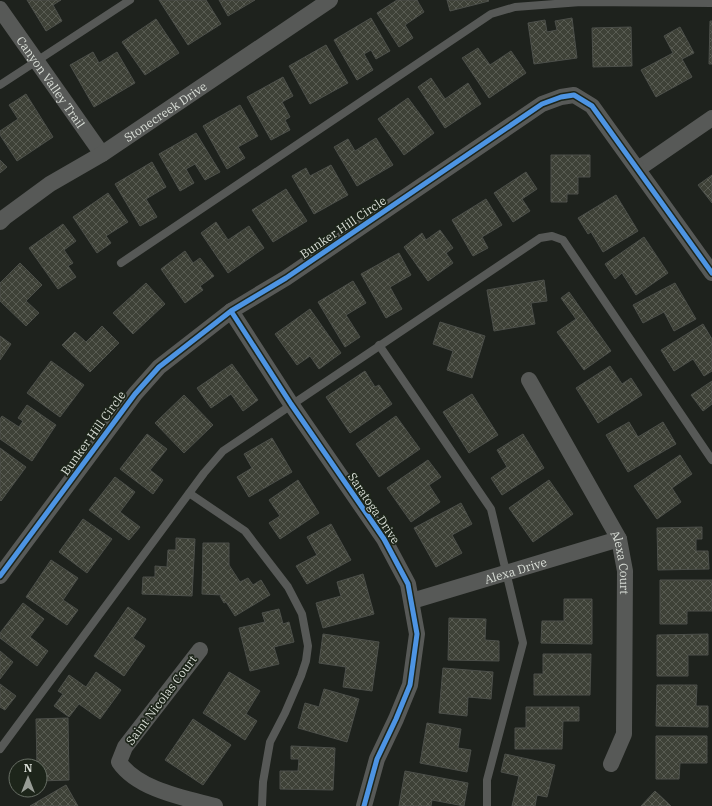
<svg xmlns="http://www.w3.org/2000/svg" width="712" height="806" viewBox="0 0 712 806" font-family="'IBM Plex Serif',serif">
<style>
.building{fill:url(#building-cross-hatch);stroke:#4c4f4a}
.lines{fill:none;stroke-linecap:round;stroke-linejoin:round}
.service{stroke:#575957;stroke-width:8}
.minor{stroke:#575957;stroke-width:16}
.cycleway-casing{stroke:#1d251a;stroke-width:8}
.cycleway{stroke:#4d94e3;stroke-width:5}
.labels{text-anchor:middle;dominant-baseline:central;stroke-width:3.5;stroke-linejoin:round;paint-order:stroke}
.street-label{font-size:12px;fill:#d8ddd6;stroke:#1d251a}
</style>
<defs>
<pattern id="building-cross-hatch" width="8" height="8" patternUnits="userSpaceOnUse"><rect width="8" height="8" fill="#3e4137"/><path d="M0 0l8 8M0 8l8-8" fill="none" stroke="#595c53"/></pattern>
</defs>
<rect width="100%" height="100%" fill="#1e221d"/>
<!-- building -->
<path class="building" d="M 27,0 L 61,0 L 53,5 L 62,21 L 46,31 Z
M 159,0 L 206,0 L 221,24 L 188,45 Z
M 219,0 L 255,0 L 228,16 Z
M 397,0 L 417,0 L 424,12 L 405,25 L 413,38 L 399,47 L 377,13 Z
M 447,0 L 488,0 L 489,1 L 450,11 Z
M 371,18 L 390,51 L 376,59 L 371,50 L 364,54 L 373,70 L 357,80 L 334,40 Z
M 572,18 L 577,58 L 534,64 L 528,23 L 545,20 L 547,32 L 557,30 L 555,21 Z
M 156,19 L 179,53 L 145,75 L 122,42 Z
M 710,21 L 712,21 L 712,64 L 709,64 Z
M 631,27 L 632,66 L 593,67 L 592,28 Z
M 680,27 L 694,53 L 682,59 L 692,77 L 656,97 L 641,70 L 673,53 L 664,36 Z
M 326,45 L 348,83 L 310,104 L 289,66 Z
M 478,48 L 490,65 L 511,51 L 526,73 L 489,98 L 462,58 Z
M 93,52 L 99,63 L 117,52 L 135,83 L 94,107 L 70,65 Z
M 283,77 L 293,96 L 282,102 L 290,117 L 285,120 L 290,130 L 271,140 L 247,97 Z
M 431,78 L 445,99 L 468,83 L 481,104 L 445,128 L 418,87 Z
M 26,94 L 53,137 L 17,161 L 0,135 L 0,131 L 18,119 L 9,105 Z
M 408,98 L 434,133 L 404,155 L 378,119 Z
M 240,105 L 258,136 L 238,147 L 245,158 L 227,169 L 203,126 Z
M 196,133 L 220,172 L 205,180 L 195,164 L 186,169 L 194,183 L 180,191 L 159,154 Z
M 376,138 L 393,165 L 357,186 L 334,147 L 348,139 L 355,151 Z
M 551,155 L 590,155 L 590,177 L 578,177 L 578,194 L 567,194 L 567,202 L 551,202 Z
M 0,160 L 7,167 L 0,173 Z
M 152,162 L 166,187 L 146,199 L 157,217 L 140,226 L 115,184 Z
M 331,165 L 348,195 L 314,214 L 292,176 L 306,168 L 310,176 Z
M 526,172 L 537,189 L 522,199 L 530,211 L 513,222 L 494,193 Z
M 712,175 L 712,203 L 698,185 Z
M 286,189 L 307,221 L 273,242 L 252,210 Z
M 108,193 L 128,222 L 106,236 L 111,243 L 97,253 L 73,217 Z
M 616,195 L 638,231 L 603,252 L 591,232 L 588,234 L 578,218 Z
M 486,199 L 502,225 L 482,237 L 488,248 L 473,256 L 452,220 Z
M 216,222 L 228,240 L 249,226 L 264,248 L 228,273 L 201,233 Z
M 63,224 L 76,241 L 64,250 L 73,263 L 68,266 L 76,277 L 58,289 L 29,248 Z
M 440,230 L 453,248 L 446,253 L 453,263 L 428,281 L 404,247 L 422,233 L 426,240 Z
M 644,237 L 668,273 L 636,295 L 622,273 L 615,279 L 605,264 Z
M 185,251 L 193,263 L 200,258 L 214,276 L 200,286 L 203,290 L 185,303 L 161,269 Z
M 399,253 L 411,275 L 390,287 L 402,309 L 386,318 L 361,274 Z
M 20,263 L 42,285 L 26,301 L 39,313 L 26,326 L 0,301 L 0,283 Z
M 544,280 L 547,301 L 531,303 L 535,324 L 494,331 L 487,290 Z
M 353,281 L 366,303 L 346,315 L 360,337 L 345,347 L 318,302 Z
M 146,283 L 165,304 L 133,334 L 113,313 Z
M 675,283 L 696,319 L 674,331 L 664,312 L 643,323 L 633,305 Z
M 569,292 L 611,351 L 584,370 L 557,332 L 576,319 L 561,298 Z
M 310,309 L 341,353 L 319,369 L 310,356 L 297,365 L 275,334 Z
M 440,322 L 485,336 L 472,378 L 447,370 L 453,351 L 433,344 Z
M 703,324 L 712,339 L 712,371 L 704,376 L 693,359 L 674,371 L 661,350 Z
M 102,326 L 119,343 L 90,372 L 62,345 L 75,332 L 86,342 Z
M 0,336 L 11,344 L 0,360 Z
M 51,361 L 84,385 L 60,417 L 27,393 Z
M 232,364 L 258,400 L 243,411 L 231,394 L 211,408 L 197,388 Z
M 610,366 L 622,384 L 631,378 L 642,395 L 598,423 L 576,388 Z
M 365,371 L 375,387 L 379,385 L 392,404 L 350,433 L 326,397 Z
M 712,381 L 712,404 L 703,411 L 691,395 Z
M 472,394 L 498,435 L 469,453 L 443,412 Z
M 184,395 L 213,425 L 184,453 L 155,423 Z
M 27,405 L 56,425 L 32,461 L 0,439 L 0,419 L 2,416 L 19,427 L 23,421 L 18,418 Z
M 396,416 L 420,449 L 379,477 L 356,444 Z
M 629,422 L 638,437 L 663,422 L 676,444 L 628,472 L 606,435 Z
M 147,434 L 167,449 L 150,470 L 163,480 L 153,494 L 120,469 Z
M 523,434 L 544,468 L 502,495 L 491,478 L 507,467 L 497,450 Z
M 272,438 L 292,472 L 249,497 L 237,477 L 252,468 L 244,454 Z
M 0,448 L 26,467 L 1,501 L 0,500 Z
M 680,455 L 692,474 L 672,488 L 681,502 L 657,519 L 634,486 Z
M 428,460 L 441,477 L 429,485 L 440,502 L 411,522 L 387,488 Z
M 115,477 L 135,492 L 120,512 L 140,527 L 129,540 L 89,510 Z
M 298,480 L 319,513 L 280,539 L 269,523 L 280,516 L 269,500 Z
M 549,480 L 573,514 L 533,542 L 509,508 Z
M 461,503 L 472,524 L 452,535 L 462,553 L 436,567 L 414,528 Z
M 83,519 L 112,539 L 87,573 L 59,552 Z
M 331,524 L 351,560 L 307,584 L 296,566 L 317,555 L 307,537 Z
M 702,527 L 702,539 L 696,539 L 696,551 L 708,551 L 709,569 L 658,570 L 657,528 Z
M 176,538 L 195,539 L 192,596 L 142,594 L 143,577 L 155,577 L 155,566 L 167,567 L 168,550 L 176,550 Z
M 203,543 L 229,543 L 229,565 L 240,582 L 248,578 L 253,585 L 261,580 L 270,595 L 235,616 L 226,602 L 224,603 L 220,596 L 222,595 L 202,594 Z
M 51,560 L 78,578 L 63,600 L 78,610 L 67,625 L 26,597 Z
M 363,574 L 374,614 L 323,628 L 316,603 L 341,596 L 337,582 Z
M 660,580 L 712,580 L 712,611 L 687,611 L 687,624 L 660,624 Z
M 564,599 L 592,599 L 592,644 L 541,643 L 542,621 L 564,621 Z
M 23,603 L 44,619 L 30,637 L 48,651 L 37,666 L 0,638 L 0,633 Z
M 128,607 L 146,619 L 133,638 L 145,646 L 124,676 L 94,656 Z
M 279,609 L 283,624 L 289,622 L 294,642 L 274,647 L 279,664 L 250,671 L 239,628 L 265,622 L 262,613 Z
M 449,618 L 486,619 L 485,640 L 499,641 L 499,661 L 448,660 Z
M 323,634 L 379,642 L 372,691 L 343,687 L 346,667 L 319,663 Z
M 708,634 L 708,655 L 688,655 L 688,676 L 657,676 L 657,635 Z
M 0,651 L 13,662 L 0,679 Z
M 543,654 L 591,654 L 590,695 L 534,695 L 534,674 L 543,674 Z
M 443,668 L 493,672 L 491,699 L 468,697 L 467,716 L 439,713 Z
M 96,672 L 121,690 L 100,719 L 79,704 L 69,717 L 54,706 L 63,694 L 58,691 L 69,675 L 86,687 Z
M 229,672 L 260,691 L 246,714 L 257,721 L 245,740 L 203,713 Z
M 0,684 L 16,696 L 5,710 L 0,707 Z
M 657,685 L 697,685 L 696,706 L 708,706 L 708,727 L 656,726 Z
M 324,689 L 359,699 L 347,742 L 298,728 L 305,703 L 319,707 Z
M 526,707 L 579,707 L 579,721 L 563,721 L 562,749 L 515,749 L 515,728 L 526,728 Z
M 68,718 L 69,780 L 40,781 L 40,766 L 37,766 L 36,719 Z
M 193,719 L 231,745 L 203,785 L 165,760 Z
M 427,723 L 461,729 L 458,748 L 471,750 L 467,772 L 420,763 Z
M 656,736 L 707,736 L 707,763 L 680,763 L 679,779 L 656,779 Z
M 291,746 L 335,748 L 333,790 L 280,789 L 280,771 L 298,771 L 299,759 L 291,759 Z
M 505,754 L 555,765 L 547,797 L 537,795 L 535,806 L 512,806 L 519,776 L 501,772 Z
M 405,771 L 468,783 L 464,806 L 432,800 L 431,806 L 399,806 Z
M 66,785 L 78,806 L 30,806 Z
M 655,791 L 671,806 L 641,806 Z"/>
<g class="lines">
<!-- service -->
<path class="service" d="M 0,85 L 130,0
M 121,263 L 491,14 L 515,7 L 581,2 L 712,3
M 379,345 L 491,509 L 523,643 L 487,780 L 487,806
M 189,493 L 245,531 L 288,587 L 302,614 L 308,646 L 306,661 L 301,676 L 285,713 L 270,742 L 263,782 L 262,806
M 0,749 L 204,473 L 223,451 L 540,238 L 552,236 L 563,240 L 712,460"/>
<!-- minor -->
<g class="minor">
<path id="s1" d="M 0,9 L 102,154"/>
<path d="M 638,169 L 712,118"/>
<path id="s2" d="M 0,222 L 5,217 L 50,184 L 102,154 L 330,0"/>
<path d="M 231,311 L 291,404 L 384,539 L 408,584 L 417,634 L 410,685 L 396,719 L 377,759 L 364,806"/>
<path id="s3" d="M 529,380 L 619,539 L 625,571 L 624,734 L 611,764"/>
<path d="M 0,576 L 135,394 L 159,367 L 231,311 L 286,278 L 542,104 L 561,97 L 574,95 L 592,106 L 712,273"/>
<path id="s4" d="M 412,601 L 619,539"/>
<path d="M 200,650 L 125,747 L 119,762 C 138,790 185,798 215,806"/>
</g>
<!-- cycleway casing -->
<g class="cycleway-casing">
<path id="cycleway" d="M 231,311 L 291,404 L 384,539 L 408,584 L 417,634 L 410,685 L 396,719 L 377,759 L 364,806
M 0,576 L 135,394 L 159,367 L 231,311 L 286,278 L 542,104 L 561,97 L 574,95 L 592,106 L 712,273"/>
</g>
<!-- cycleway -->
<use href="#cycleway" class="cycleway"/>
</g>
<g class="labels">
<!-- street labels -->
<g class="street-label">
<text stroke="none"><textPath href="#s1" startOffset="89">Canyon Valley Trail</textPath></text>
<text stroke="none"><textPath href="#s2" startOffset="199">Stonecreek Drive</textPath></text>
<text transform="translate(343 227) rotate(-34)">Bunker Hill Circle</text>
<text transform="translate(93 433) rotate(-54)">Bunker Hill Circle</text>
<text transform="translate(374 508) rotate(56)">Saratoga Drive</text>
<text stroke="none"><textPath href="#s3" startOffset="206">Alexa Court</textPath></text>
<text stroke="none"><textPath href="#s4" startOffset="108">Alexa Drive</textPath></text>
<text transform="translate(161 700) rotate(-53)">Saint Nicolas Court</text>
</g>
</g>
<!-- north arrow -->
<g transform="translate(28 778)"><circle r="19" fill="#1d251a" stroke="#686f65"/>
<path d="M0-3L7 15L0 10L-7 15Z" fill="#979c95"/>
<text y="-6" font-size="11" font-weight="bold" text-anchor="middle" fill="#d8ddd6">N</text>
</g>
</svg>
